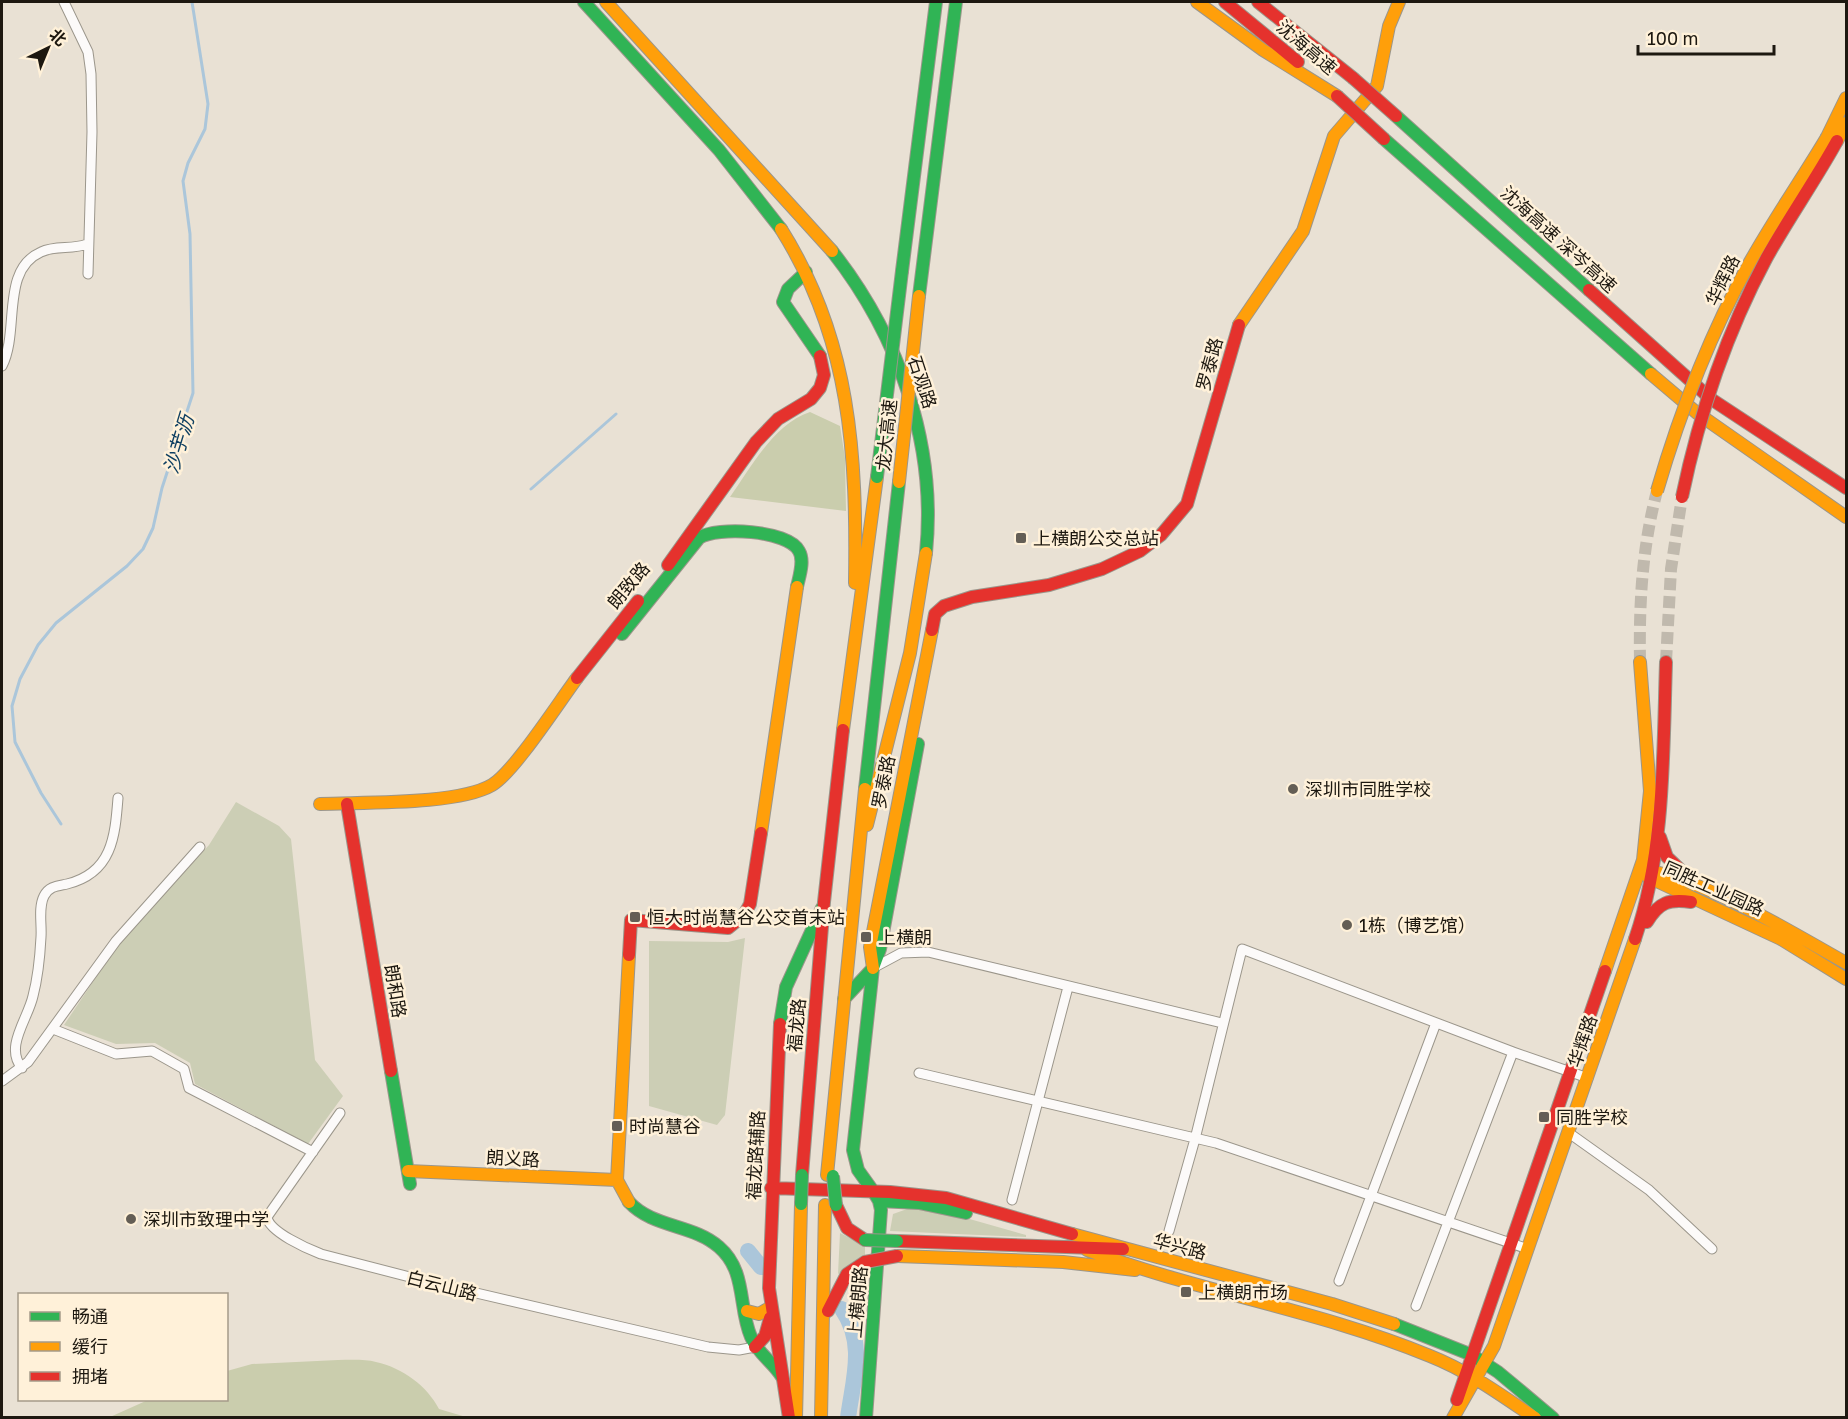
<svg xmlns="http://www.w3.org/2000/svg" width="1848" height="1419" viewBox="0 0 1848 1419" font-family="'Golos Text','Noto Sans SC',sans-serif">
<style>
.green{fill:#ccceb5}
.forest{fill:#cacdad}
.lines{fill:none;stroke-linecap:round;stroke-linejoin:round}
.stream{stroke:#abc6da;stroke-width:3}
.river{stroke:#abc6da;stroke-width:16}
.secondary-tunnel{stroke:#c0b9ad;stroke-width:12;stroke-dasharray:12 6;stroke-linecap:butt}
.street-casing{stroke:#9b968b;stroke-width:11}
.fast-casing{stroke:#9b968b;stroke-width:14}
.slow-casing{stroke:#9b968b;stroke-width:14}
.jam-casing{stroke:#9b968b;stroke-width:14}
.street{stroke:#fcfaf9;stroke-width:9}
.fast{stroke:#30b455;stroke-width:12}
.slow{stroke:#ff9f0a;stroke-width:12}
.jam{stroke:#e5322d;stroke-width:12}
.fast-bridge-casing{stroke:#9b968b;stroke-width:14;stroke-linecap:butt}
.slow-bridge-casing{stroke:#9b968b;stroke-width:14;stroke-linecap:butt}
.jam-bridge-casing{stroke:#9b968b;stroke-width:14;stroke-linecap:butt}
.fast-bridge{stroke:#30b455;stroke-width:12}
.slow-bridge{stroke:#ff9f0a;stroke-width:12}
.jam-bridge{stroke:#e5322d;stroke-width:12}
.poi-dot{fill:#645e55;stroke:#fff1d9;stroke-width:2}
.labels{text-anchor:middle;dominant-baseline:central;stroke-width:5;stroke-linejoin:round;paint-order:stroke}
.street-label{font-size:18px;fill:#1d1810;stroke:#fff1d9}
.poi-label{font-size:18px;fill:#1d1810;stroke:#fff1d9;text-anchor:start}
.water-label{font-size:20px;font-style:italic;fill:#104062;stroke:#fff1d9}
</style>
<rect width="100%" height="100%" fill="#e9e1d4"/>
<!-- green -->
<path class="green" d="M 236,802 L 279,826 L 291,839 L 315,1060 L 343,1096 L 308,1144 L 195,1084 L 190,1063 L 155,1043 L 116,1044 L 64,1025 L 119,943 L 209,845 Z
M 745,938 L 725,1115 L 717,1125 L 649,1106 L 649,941 L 728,942 Z
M 910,1208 L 952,1214 L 1026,1235 L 1026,1237 L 890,1231 L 893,1214 Z
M 840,1233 L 865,1246 L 865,1258 L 838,1274 Z"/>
<!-- forest -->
<path class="forest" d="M 810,412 L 840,426 L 845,458 L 846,511 L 730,497 C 751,467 774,424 810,412 Z
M 338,1360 C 350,1360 365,1359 376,1362 C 403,1368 427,1386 439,1409 L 466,1417 L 110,1417 L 148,1400 L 226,1400 L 227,1371 L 252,1364 Z"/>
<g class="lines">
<!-- stream -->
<path class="stream" d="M 531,489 L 616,414
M 61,824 L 41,793 L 15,742 L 12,706 L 20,679 L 38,645 L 56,623 L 127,566 L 143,549 L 153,528 L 162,488 L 193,393 L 190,234 L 183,181 L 188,163 L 205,129 L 208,104 L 192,2"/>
<!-- river -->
<path class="river" d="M 748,1251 L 761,1267
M 842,1309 C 866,1344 853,1379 848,1418"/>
<!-- secondary-tunnel -->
<path class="secondary-tunnel" d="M 1640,662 C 1639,604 1642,548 1657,491
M 1666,662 L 1671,569 L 1682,497"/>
<!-- street casing -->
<g class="street-casing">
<path id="street" d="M 64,2 L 88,52 L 91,74 L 92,132 L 88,274
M 2,366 C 20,331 0,270 41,252 C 56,245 72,250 87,244
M 873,968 L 901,953 L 928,952 L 1222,1023
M 53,1029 L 116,1054 L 152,1051 L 184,1069 L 189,1088 L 313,1152
M 22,1068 C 4,1047 28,1019 33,996 C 38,977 40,956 41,937 C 42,924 38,908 44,896 C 49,886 58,886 67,884 C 112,873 115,837 118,798
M 919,1073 L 1216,1143 L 1528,1249
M 2,1081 L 28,1062 L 116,941 L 200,847
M 340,1113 L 267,1217 C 269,1232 308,1249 321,1254 L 425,1281 L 708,1347 L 739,1350 L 755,1347
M 1569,1133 L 1649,1190 L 1712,1249
M 1012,1200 L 1068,987
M 1169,1231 L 1195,1139 L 1242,949 L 1513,1052 L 1588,1078
M 1339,1281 L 1436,1023
M 1416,1306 L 1513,1052"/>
</g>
<!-- fast casing -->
<g class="fast-casing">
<path id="fast" d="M 584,2 L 719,150 L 781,229
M 1396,116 L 1589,290
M 1384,139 L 1651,374
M 832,251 C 899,336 937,444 926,553
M 902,271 L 936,2
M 806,272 L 788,289 L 783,302 L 820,356
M 919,296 L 956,2
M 622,634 L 699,538 C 717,526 788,530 799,551 C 805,561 799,577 797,587
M 865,789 L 899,482
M 844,999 L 873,968
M 780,1024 L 786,987 L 822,908
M 391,1071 L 410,1184
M 873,1191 L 858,1170 L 853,1150 L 873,968 L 880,949 L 918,744
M 873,1191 L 879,1201 L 919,1203 L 966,1213
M 629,1202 C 653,1228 693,1224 719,1247 C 747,1271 738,1307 751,1337 C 758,1354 773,1362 782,1377
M 1394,1324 L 1472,1355 L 1498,1372 L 1553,1418
M 866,1418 L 881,1210 L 879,1201"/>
</g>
<!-- slow casing -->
<g class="slow-casing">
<path id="slow" d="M 606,2 L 832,251
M 1197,2 L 1263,50 L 1337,96
M 1827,137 L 1846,98
M 1837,141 L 1846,123
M 781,229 C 851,340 857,455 855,583
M 1239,325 L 1303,231 L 1334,136 L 1377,86 L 1389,26 L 1399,2
M 1651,374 L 1697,413 L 1846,517
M 843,730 L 877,477
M 320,804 C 363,802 458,805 492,785 C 514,772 559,702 577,678
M 867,825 L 910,653 L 926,553
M 761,833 L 797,587
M 1647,870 C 1716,885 1785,929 1846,963
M 1648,877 L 1781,939 L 1846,979
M 629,955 L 617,1180 L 629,1202
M 873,968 L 870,947 L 932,630
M 1605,971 L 1643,860 L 1650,791 L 1640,662
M 408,1171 L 617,1180
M 827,1175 L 865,789
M 1072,1234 L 1332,1304 L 1394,1324
M 1087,1250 C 1199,1292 1319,1310 1430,1356 C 1468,1371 1501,1395 1535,1418
M 897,1256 L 1063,1262 L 1135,1270
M 747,1311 L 759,1314 L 771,1307
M 796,1418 L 801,1204
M 821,1418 L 825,1205
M 1453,1418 L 1494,1346 L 1635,939"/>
</g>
<!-- jam casing -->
<g class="jam-casing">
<path id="jam" d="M 1225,2 L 1298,62
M 1258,2 L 1353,78
M 1589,290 L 1711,399 L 1846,488
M 668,565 L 756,442 L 778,419 L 811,399 L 820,388 L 824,375 L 820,356
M 932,630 L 935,614 L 944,606 L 972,597 L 1049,585 L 1102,569 L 1140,551 L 1161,535 L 1187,504 L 1239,325
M 577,678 L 638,601
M 347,804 L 391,1071
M 1660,837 L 1667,857 L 1689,878
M 1647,922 C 1659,902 1669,899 1691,902
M 1635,939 C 1665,851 1663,755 1666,662
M 629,955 L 631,920 L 728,928 L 744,915 L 750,904 L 761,833
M 780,1024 L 769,1288 L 789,1418
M 802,1175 L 824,902 L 843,730
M 771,1188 L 890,1192 L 946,1198 L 1072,1234
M 836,1205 L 847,1228 L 865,1240
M 897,1241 L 1123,1249
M 828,1311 L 847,1274 L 865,1262
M 755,1347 L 765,1336 L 770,1318
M 1457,1400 L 1605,971"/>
</g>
<!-- street -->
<use href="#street" class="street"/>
<!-- fast -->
<use href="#fast" class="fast"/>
<!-- slow -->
<use href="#slow" class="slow"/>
<!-- jam -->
<use href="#jam" class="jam"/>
<!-- fast-bridge casing -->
<g class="fast-bridge-casing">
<path id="fast-bridge" d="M 877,477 L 902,271
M 833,1176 L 836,1205
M 801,1204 L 802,1175
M 865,1240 L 897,1241"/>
</g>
<!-- slow-bridge casing -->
<g class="slow-bridge-casing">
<path id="slow-bridge" d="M 899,482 L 919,296
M 1657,491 C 1680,412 1710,334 1750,262 C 1774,219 1802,179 1827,137"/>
</g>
<!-- jam-bridge casing -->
<g class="jam-bridge-casing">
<path id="jam-bridge" d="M 1353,78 L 1396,116
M 1337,96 L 1384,139
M 1682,497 C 1699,415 1726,334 1766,259 C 1788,219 1815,181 1837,141
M 865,1262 L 897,1256"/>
</g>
<!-- fast-bridge -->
<use href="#fast-bridge" class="fast-bridge"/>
<!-- slow-bridge -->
<use href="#slow-bridge" class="slow-bridge"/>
<!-- jam-bridge -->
<use href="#jam-bridge" class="jam-bridge"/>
</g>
<!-- markers -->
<g class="poi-dot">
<rect x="1015" y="532" width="12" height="12" rx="3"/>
<circle cx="1293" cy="789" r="6"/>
<rect x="629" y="911" width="12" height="12" rx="3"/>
<circle cx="1347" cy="925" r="6"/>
<rect x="860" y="931" width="12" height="12" rx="3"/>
<rect x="1538" y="1111" width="12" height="12" rx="3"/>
<rect x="611" y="1120" width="12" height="12" rx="3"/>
<circle cx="131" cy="1219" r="6"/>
<rect x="1180" y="1286" width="12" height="12" rx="3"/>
</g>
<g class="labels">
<!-- street labels -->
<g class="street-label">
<text transform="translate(1307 47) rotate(41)">沈海高速</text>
<text transform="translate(1559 239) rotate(42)">沈海高速 深岑高速</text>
<text transform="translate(1722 280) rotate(-64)">华辉路</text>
<text transform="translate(1209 364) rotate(-75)">罗泰路</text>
<text transform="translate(923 382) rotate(72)">石观路</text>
<text transform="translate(886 435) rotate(-84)">龙大高速</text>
<text transform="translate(628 585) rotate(-50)">朗致路</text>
<text transform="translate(883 782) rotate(-79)">罗泰路</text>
<text transform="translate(1714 888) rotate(24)">同胜工业园路</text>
<text transform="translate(396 991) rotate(81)">朗和路</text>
<text transform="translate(796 1025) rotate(-85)">福龙路</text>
<text transform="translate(1582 1041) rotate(-71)">华辉路</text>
<text transform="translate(755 1155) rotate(-87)">福龙路辅路</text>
<text transform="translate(513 1158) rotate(3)">朗义路</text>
<text transform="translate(1180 1246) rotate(15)">华兴路</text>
<text transform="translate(442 1285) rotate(14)">白云山路</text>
<text transform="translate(857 1302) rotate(-85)">上横朗路</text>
</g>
<!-- poi labels -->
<g class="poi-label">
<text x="1033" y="538">上横朗公交总站</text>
<text x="1305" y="789">深圳市同胜学校</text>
<text x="647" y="917">恒大时尚慧谷公交首末站</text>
<text x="1359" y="925">1栋（博艺馆）</text>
<text x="878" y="937">上横朗</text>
<text x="1556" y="1117">同胜学校</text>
<text x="629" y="1126">时尚慧谷</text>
<text x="143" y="1219">深圳市致理中学</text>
<text x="1198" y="1292">上横朗市场</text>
</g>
<!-- water labels -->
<g class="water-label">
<text transform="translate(178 444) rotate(-73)">沙芋沥</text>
</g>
</g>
<!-- border -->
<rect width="1848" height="1419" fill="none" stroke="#1d1810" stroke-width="6"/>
<!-- legend -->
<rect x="18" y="1293" width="210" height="108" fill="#fff1d9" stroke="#a59a89" stroke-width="1.5"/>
<rect x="30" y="1312" width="30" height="9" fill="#30b455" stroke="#a59a89" stroke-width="1.5"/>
<text x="72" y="1323" font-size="18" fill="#1d1810">畅通</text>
<rect x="30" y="1342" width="30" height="9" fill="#ff9f0a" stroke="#a59a89" stroke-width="1.5"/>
<text x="72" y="1353" font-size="18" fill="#1d1810">缓行</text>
<rect x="30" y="1372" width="30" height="9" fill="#e5322d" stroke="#a59a89" stroke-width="1.5"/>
<text x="72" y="1383" font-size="18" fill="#1d1810">拥堵</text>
<!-- north arrow -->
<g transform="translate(48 48) rotate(43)" stroke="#fff1d9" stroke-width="4.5" paint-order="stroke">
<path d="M0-4.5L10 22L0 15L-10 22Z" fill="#1d1810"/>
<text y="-9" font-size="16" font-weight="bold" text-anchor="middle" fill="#1d1810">北</text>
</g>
<!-- scale -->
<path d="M1638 45v9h136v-9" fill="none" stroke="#1d1810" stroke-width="3"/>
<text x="1647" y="45" font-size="18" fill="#1d1810" stroke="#fff1d9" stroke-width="4.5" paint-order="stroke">100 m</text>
</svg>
